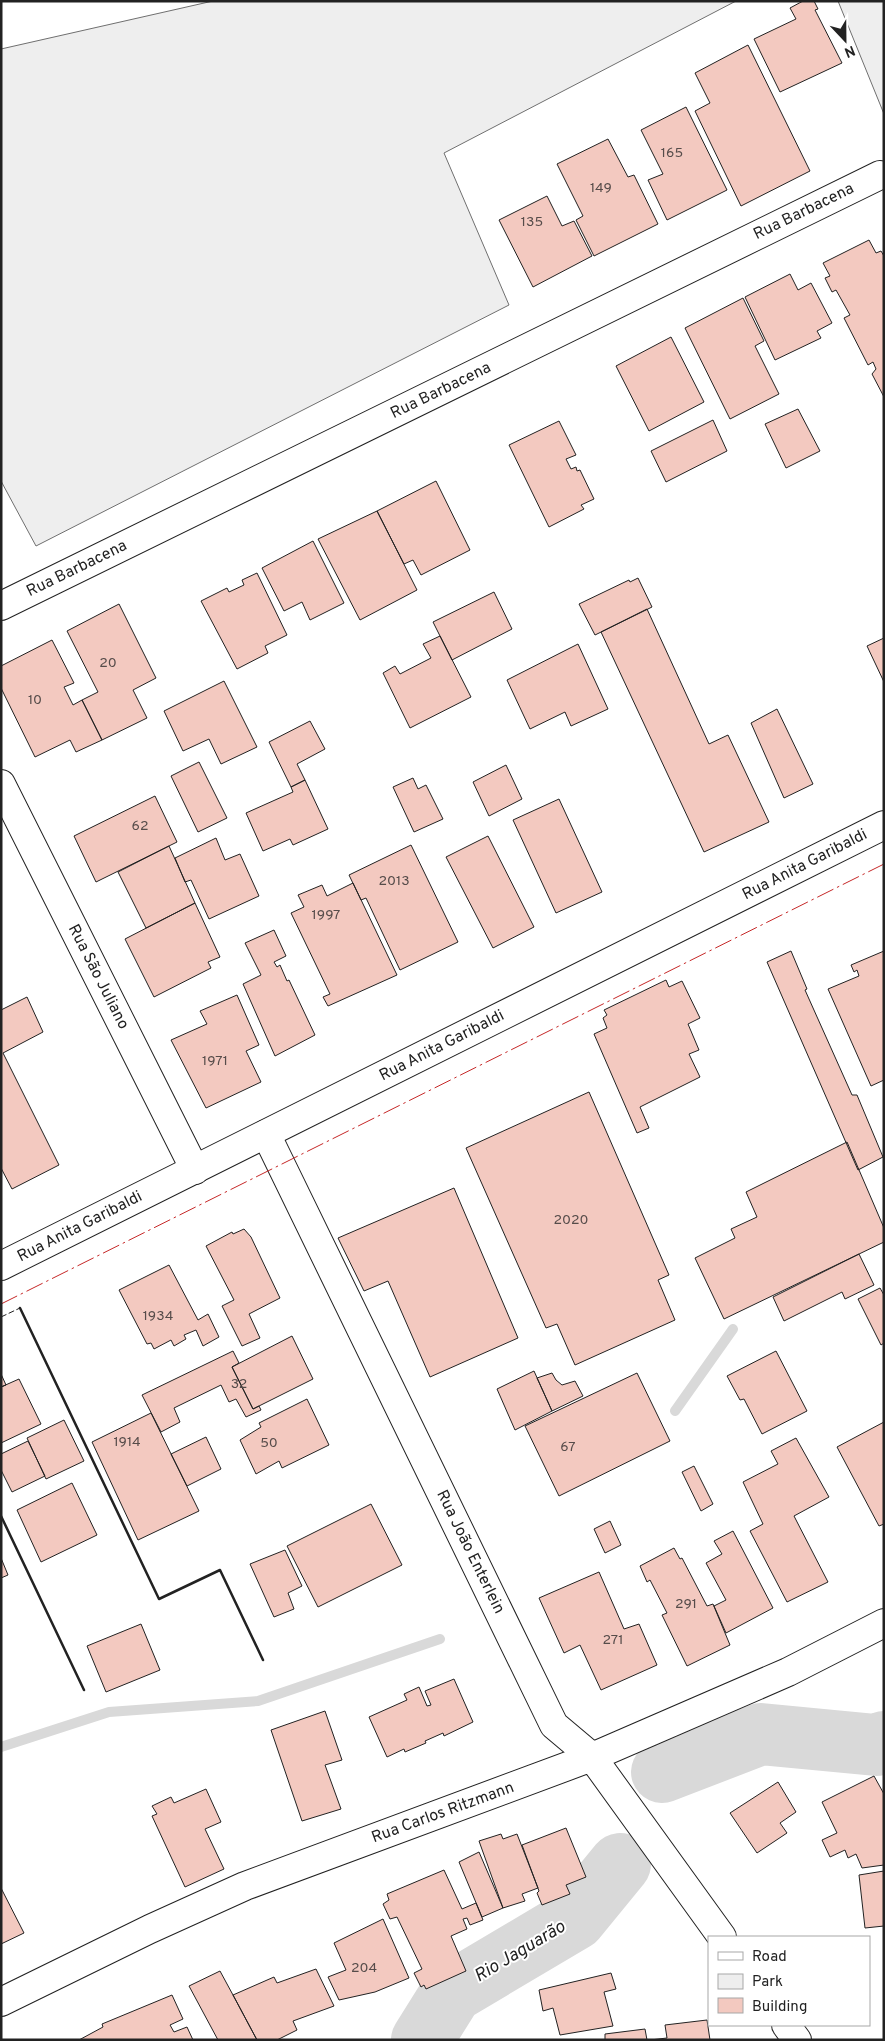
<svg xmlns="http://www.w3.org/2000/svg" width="885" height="2041" viewBox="0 0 885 2041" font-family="Overpass,sans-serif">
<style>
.green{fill:#eee;stroke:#6f6f6f}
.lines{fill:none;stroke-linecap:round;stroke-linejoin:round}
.stream{stroke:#d9d9d9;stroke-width:10}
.river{stroke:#d9d9d9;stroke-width:62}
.building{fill:#f3c9c0;stroke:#222}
.minor-casing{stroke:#222;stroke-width:30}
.primary-casing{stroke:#222;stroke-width:30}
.minor{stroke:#fff;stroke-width:28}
.primary{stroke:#fff;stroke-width:28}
.fence{stroke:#222;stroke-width:1;stroke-dasharray:6 2.5;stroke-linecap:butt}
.wall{stroke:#222;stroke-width:2.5}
.power{stroke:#c62828;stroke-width:1;stroke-dasharray:18 4 2.5 4;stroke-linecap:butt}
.labels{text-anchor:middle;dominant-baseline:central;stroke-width:4;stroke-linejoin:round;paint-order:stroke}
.number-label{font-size:14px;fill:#564c4a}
.street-label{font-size:16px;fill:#222;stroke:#fff}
.water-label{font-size:18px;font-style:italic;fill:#222;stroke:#fff}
</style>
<rect width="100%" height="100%" fill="#fff"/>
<!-- green -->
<path class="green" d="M 213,1 L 736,1 L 444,153 L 509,305 L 36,546 L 1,481 L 1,49 Z
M 838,1 L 884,1 L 884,114 Z"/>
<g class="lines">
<!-- stream -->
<path class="stream" d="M 675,1411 L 733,1329
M 1,1747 L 109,1712 L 258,1701 L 440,1639"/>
<!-- river -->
<path class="river" d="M 662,1772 L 761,1734 L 876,1745 L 884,1742
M 422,2040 L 452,1992 L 575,1919 L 620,1864"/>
</g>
<!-- building -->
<path class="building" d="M 803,1 L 814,1 L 818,9 L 815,10 L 842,63 L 780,92 L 754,39 L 796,19 L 790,8 Z
M 748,45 L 810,171 L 741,206 L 695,111 L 710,103 L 695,73 Z
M 686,107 L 727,190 L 667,220 L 648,180 L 663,174 L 641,130 Z
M 608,139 L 628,177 L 634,175 L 658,224 L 594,256 L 576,220 L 583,216 L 557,164 Z
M 547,196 L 562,226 L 574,221 L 592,256 L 533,287 L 499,220 Z
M 869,240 L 876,253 L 881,251 L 884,256 L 884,397 L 872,374 L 876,369 L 873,362 L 868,365 L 844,318 L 850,315 L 836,290 L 832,292 L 825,278 L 830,276 L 823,263 Z
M 790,274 L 798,290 L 811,283 L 832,323 L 817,331 L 821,338 L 775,360 L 745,297 Z
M 743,298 L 764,341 L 755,346 L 779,394 L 730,419 L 685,328 Z
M 671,337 L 704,402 L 649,431 L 616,366 Z
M 798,409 L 820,451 L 786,468 L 765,424 Z
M 713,420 L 727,451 L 666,482 L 651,451 Z
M 559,421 L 576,455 L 566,459 L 571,469 L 576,467 L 577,471 L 580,470 L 594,499 L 581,505 L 584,509 L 549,527 L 509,445 Z
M 436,481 L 470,550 L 421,575 L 413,560 L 404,564 L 377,511 Z
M 377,511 L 417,590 L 360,620 L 318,539 Z
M 313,541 L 344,603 L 310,620 L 302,602 L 284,611 L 262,568 Z
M 257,573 L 287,635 L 265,646 L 268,653 L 237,669 L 201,601 L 227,588 L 229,592 L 244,585 L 242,580 Z
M 638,578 L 652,607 L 595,635 L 579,604 L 629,580 L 630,582 Z
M 494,592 L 512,629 L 452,660 L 433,622 Z
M 119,604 L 156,678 L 133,690 L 147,718 L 102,740 L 82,700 L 98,692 L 67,631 Z
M 647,609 L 709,744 L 728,735 L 769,822 L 704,852 L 601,632 Z
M 440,636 L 471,697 L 410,728 L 383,673 L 395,666 L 400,674 L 431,658 L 423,644 Z
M 884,638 L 884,682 L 867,646 Z
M 52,640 L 74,683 L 64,687 L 73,705 L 82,700 L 102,740 L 76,752 L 70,740 L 35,757 L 1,688 L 1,666 Z
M 578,644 L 608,709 L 571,726 L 565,712 L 530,729 L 507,680 Z
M 224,681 L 257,747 L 221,764 L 209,739 L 183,751 L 164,711 Z
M 777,709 L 813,784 L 784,798 L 751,723 Z
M 310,721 L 325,749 L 297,764 L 305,780 L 291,787 L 269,742 Z
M 199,762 L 227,818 L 198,832 L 171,776 Z
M 506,765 L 522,799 L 489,816 L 473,782 Z
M 413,778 L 418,789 L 426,785 L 443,819 L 414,832 L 393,787 Z
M 305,780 L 328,829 L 293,845 L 290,839 L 263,851 L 246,813 L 293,792 L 291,787 Z
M 155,796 L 177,842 L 96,882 L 74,836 Z
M 559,799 L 602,892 L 556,913 L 513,820 Z
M 488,836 L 534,927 L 493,948 L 446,857 Z
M 216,838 L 225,860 L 240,854 L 259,896 L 209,919 L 191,880 L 185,882 L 175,858 Z
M 411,845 L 458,942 L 400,970 L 366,898 L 361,900 L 349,875 Z
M 169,846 L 195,903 L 146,928 L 118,872 Z
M 353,883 L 397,975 L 328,1006 L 323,997 L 330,994 L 291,913 L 304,907 L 298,895 L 322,885 L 327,896 Z
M 195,903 L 220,957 L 208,962 L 211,968 L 154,997 L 125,939 Z
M 274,930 L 286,956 L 274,962 L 277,967 L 280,965 L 287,981 L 289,980 L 315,1035 L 275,1056 L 243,984 L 261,975 L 245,943 Z
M 791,951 L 807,989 L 805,990 L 852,1095 L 857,1095 L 883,1157 L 858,1170 L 767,962 Z
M 884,951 L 884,1080 L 871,1086 L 828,989 L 859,976 L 857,970 L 854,972 L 851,965 Z
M 666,980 L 669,987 L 682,981 L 700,1018 L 688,1024 L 699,1050 L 689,1054 L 700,1077 L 640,1107 L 649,1128 L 637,1133 L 594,1034 L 607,1028 L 603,1018 L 607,1015 L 604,1010 Z
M 237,995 L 259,1045 L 246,1051 L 261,1082 L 206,1108 L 171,1040 L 207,1024 L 200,1011 Z
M 27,997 L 43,1032 L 3,1053 L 59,1165 L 12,1189 L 1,1168 L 1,1010 Z
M 589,1092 L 669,1275 L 658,1280 L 675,1320 L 575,1365 L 557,1324 L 546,1328 L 466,1148 Z
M 847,1142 L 884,1228 L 884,1242 L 724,1319 L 695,1258 L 735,1238 L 731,1229 L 757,1217 L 746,1192 Z
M 454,1188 L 518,1338 L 430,1377 L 388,1281 L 364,1291 L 338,1238 Z
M 244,1229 L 251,1237 L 280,1298 L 249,1314 L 260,1338 L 242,1346 L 222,1306 L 234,1300 L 206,1246 L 232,1232 L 233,1234 Z
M 859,1254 L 874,1285 L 845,1299 L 842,1292 L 784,1321 L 773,1297 Z
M 169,1265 L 198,1320 L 208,1314 L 219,1337 L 203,1346 L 196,1330 L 184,1335 L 186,1339 L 174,1346 L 171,1340 L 154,1349 L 151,1343 L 147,1344 L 119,1290 Z
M 880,1288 L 884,1295 L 884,1343 L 881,1345 L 858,1299 Z
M 292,1336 L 313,1379 L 253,1409 L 232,1367 Z
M 233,1351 L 239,1363 L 232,1367 L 253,1409 L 259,1406 L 261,1410 L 246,1417 L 236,1399 L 229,1402 L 221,1385 L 174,1408 L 180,1422 L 161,1432 L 142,1395 Z
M 776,1351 L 807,1411 L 762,1434 L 744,1399 L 740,1400 L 727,1376 Z
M 534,1371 L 552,1411 L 515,1430 L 497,1389 Z
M 552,1373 L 556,1380 L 562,1385 L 575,1381 L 583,1396 L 552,1411 L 537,1378 Z
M 637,1373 L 670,1441 L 559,1496 L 525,1426 Z
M 1,1374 L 6,1385 L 1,1387 Z
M 19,1379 L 41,1424 L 1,1443 L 1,1387 Z
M 307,1399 L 329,1445 L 282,1468 L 279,1461 L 256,1474 L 240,1440 L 261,1427 L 259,1423 Z
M 151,1413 L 199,1511 L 138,1540 L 92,1442 Z
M 64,1420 L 84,1461 L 46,1479 L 27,1438 Z
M 884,1422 L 884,1524 L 879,1526 L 837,1447 Z
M 206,1437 L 221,1469 L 187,1486 L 171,1454 Z
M 796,1438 L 829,1497 L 794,1516 L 828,1582 L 787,1602 L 750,1531 L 763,1524 L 743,1482 L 778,1464 L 771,1451 Z
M 28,1441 L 45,1476 L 12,1492 L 1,1470 L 1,1454 Z
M 694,1466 L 713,1504 L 701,1511 L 682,1472 Z
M 72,1483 L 97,1535 L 41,1562 L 17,1510 Z
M 371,1504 L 402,1565 L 318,1607 L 287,1546 Z
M 610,1521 L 621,1545 L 605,1553 L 594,1529 Z
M 733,1531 L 773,1608 L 726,1633 L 714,1606 L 726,1600 L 706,1563 L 722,1554 L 714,1541 Z
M 674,1548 L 680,1559 L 682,1558 L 707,1606 L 713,1604 L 730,1645 L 687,1666 L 662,1615 L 667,1613 L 650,1580 L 647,1582 L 640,1566 Z
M 285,1550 L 302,1586 L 288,1593 L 294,1609 L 274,1617 L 250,1564 Z
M 1,1558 L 8,1575 L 1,1578 Z
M 599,1572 L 624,1629 L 639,1624 L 657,1665 L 601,1690 L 580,1645 L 564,1653 L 539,1598 Z
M 141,1624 L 160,1670 L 106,1692 L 87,1646 Z
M 454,1679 L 473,1722 L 444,1736 L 443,1733 L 425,1741 L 426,1743 L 405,1752 L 404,1749 L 387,1757 L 369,1717 L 407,1700 L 404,1694 L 419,1687 L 427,1706 L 431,1705 L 425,1691 Z
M 325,1711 L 342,1760 L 325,1765 L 341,1809 L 302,1821 L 271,1730 Z
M 874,1776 L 884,1794 L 884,1865 L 862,1868 L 856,1854 L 848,1858 L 845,1850 L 830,1857 L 822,1840 L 837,1833 L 822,1802 Z
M 778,1782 L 796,1812 L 780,1823 L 787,1833 L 757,1853 L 730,1813 Z
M 206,1789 L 221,1822 L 205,1829 L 224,1869 L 185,1887 L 152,1816 L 157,1814 L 152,1806 L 171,1797 L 174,1803 Z
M 566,1828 L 586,1877 L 566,1885 L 570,1894 L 542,1905 L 537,1893 L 539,1891 L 522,1845 Z
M 501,1834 L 503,1839 L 517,1834 L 538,1888 L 522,1894 L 525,1901 L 503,1908 L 479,1841 Z
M 479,1852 L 503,1908 L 482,1917 L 459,1862 Z
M 444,1870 L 462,1909 L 476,1903 L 483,1920 L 470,1925 L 467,1918 L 463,1919 L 467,1929 L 451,1936 L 466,1971 L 426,1989 L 424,1985 L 421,1987 L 414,1973 L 422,1969 L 397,1917 L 390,1919 L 383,1904 L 389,1900 L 387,1894 Z
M 884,1871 L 884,1926 L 865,1928 L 859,1875 Z
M 1,1888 L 24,1933 L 1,1944 Z
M 383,1919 L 409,1978 L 375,1992 L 339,2000 L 328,1977 L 346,1970 L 334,1943 Z
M 316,1969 L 334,2006 L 293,2021 L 297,2030 L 277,2040 L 257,2040 L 233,1995 L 274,1977 L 277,1983 Z
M 220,1971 L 233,1995 L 257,2040 L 218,2040 L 189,1986 Z
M 611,1973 L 616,1989 L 604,1992 L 613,2026 L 560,2035 L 553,2008 L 543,2011 L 539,1990 Z
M 172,1995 L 183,2019 L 170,2025 L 174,2032 L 187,2027 L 193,2040 L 79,2040 L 103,2027 L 102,2024 Z
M 707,2020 L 710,2040 L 650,2040 L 667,2038 L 665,2025 Z
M 645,2029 L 647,2040 L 605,2040 L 605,2034 Z"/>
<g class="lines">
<!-- minor casing -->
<g class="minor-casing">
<path id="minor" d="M 1,606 L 880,175
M 1,784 L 195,1170
M 266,1134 L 554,1725 L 592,1757 L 722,1937
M 1,2002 L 150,1929 L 245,1886 L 592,1757 L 788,1672 L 884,1623
M 786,2025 L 797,2040"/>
</g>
<!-- primary casing -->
<g class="primary-casing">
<path id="primary" d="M 1,1266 L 884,825"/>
</g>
<!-- minor -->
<use href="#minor" class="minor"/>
<!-- primary -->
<use href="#primary" class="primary"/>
<!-- fence -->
<path class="fence" d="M 1,1317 L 20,1308"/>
<!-- wall -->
<path class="wall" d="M 20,1308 L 159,1599 L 220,1570 L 263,1660
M 1,1516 L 84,1690"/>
<!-- power -->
<path class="power" d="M 1,1304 L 884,864"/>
</g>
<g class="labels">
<!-- number labels -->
<g class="number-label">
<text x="672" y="153">165</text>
<text x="601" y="188">149</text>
<text x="532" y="222">135</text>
<text x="108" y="663">20</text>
<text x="35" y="700">10</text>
<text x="140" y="826">62</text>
<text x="394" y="881">2013</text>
<text x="326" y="915">1997</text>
<text x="215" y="1061">1971</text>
<text x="571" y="1220">2020</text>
<text x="158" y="1316">1934</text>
<text x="239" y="1384">32</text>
<text x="127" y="1442">1914</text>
<text x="269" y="1443">50</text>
<text x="568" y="1447">67</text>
<text x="686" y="1604">291</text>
<text x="613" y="1640">271</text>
<text x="364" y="1968">204</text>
</g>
<!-- street labels -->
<g class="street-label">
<text transform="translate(804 212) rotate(-26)">Rua Barbacena</text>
<text transform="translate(441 391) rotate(-26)">Rua Barbacena</text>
<text transform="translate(77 569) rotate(-26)">Rua Barbacena</text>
<text transform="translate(805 865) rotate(-27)">Rua Anita Garibaldi</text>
<text transform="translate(98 977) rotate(63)">Rua São Juliano</text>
<text transform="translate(442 1046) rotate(-27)">Rua Anita Garibaldi</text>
<text transform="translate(80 1227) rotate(-27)">Rua Anita Garibaldi</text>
<text transform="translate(470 1552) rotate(64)">Rua João Enterlein</text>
<text transform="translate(443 1813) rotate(-20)">Rua Carlos Ritzmann</text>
</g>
<!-- water labels -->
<g class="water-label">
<text transform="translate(520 1952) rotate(-31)">Rio Jaguarão</text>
</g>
</g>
<!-- border -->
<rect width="885" height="2041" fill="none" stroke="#222222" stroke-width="5"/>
<!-- legend -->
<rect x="708" y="1936" width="162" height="90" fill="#ffffff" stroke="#a7a7a7"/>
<rect x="718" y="1952" width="25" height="8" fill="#ffffff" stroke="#a7a7a7"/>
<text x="752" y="1961" font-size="15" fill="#222222">Road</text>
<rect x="718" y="1974" width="25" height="15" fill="#eeeeee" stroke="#a7a7a7"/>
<text x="752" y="1986" font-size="15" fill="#222222">Park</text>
<rect x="718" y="1998" width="25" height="15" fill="#f3c9c0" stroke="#a7a7a7"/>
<text x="752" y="2011" font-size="15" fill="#222222">Building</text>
<!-- north arrow -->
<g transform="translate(845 40) rotate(158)" stroke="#ffffff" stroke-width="4" paint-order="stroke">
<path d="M0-4L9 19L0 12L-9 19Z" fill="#222222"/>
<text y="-8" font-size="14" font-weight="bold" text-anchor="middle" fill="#222222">N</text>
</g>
</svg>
